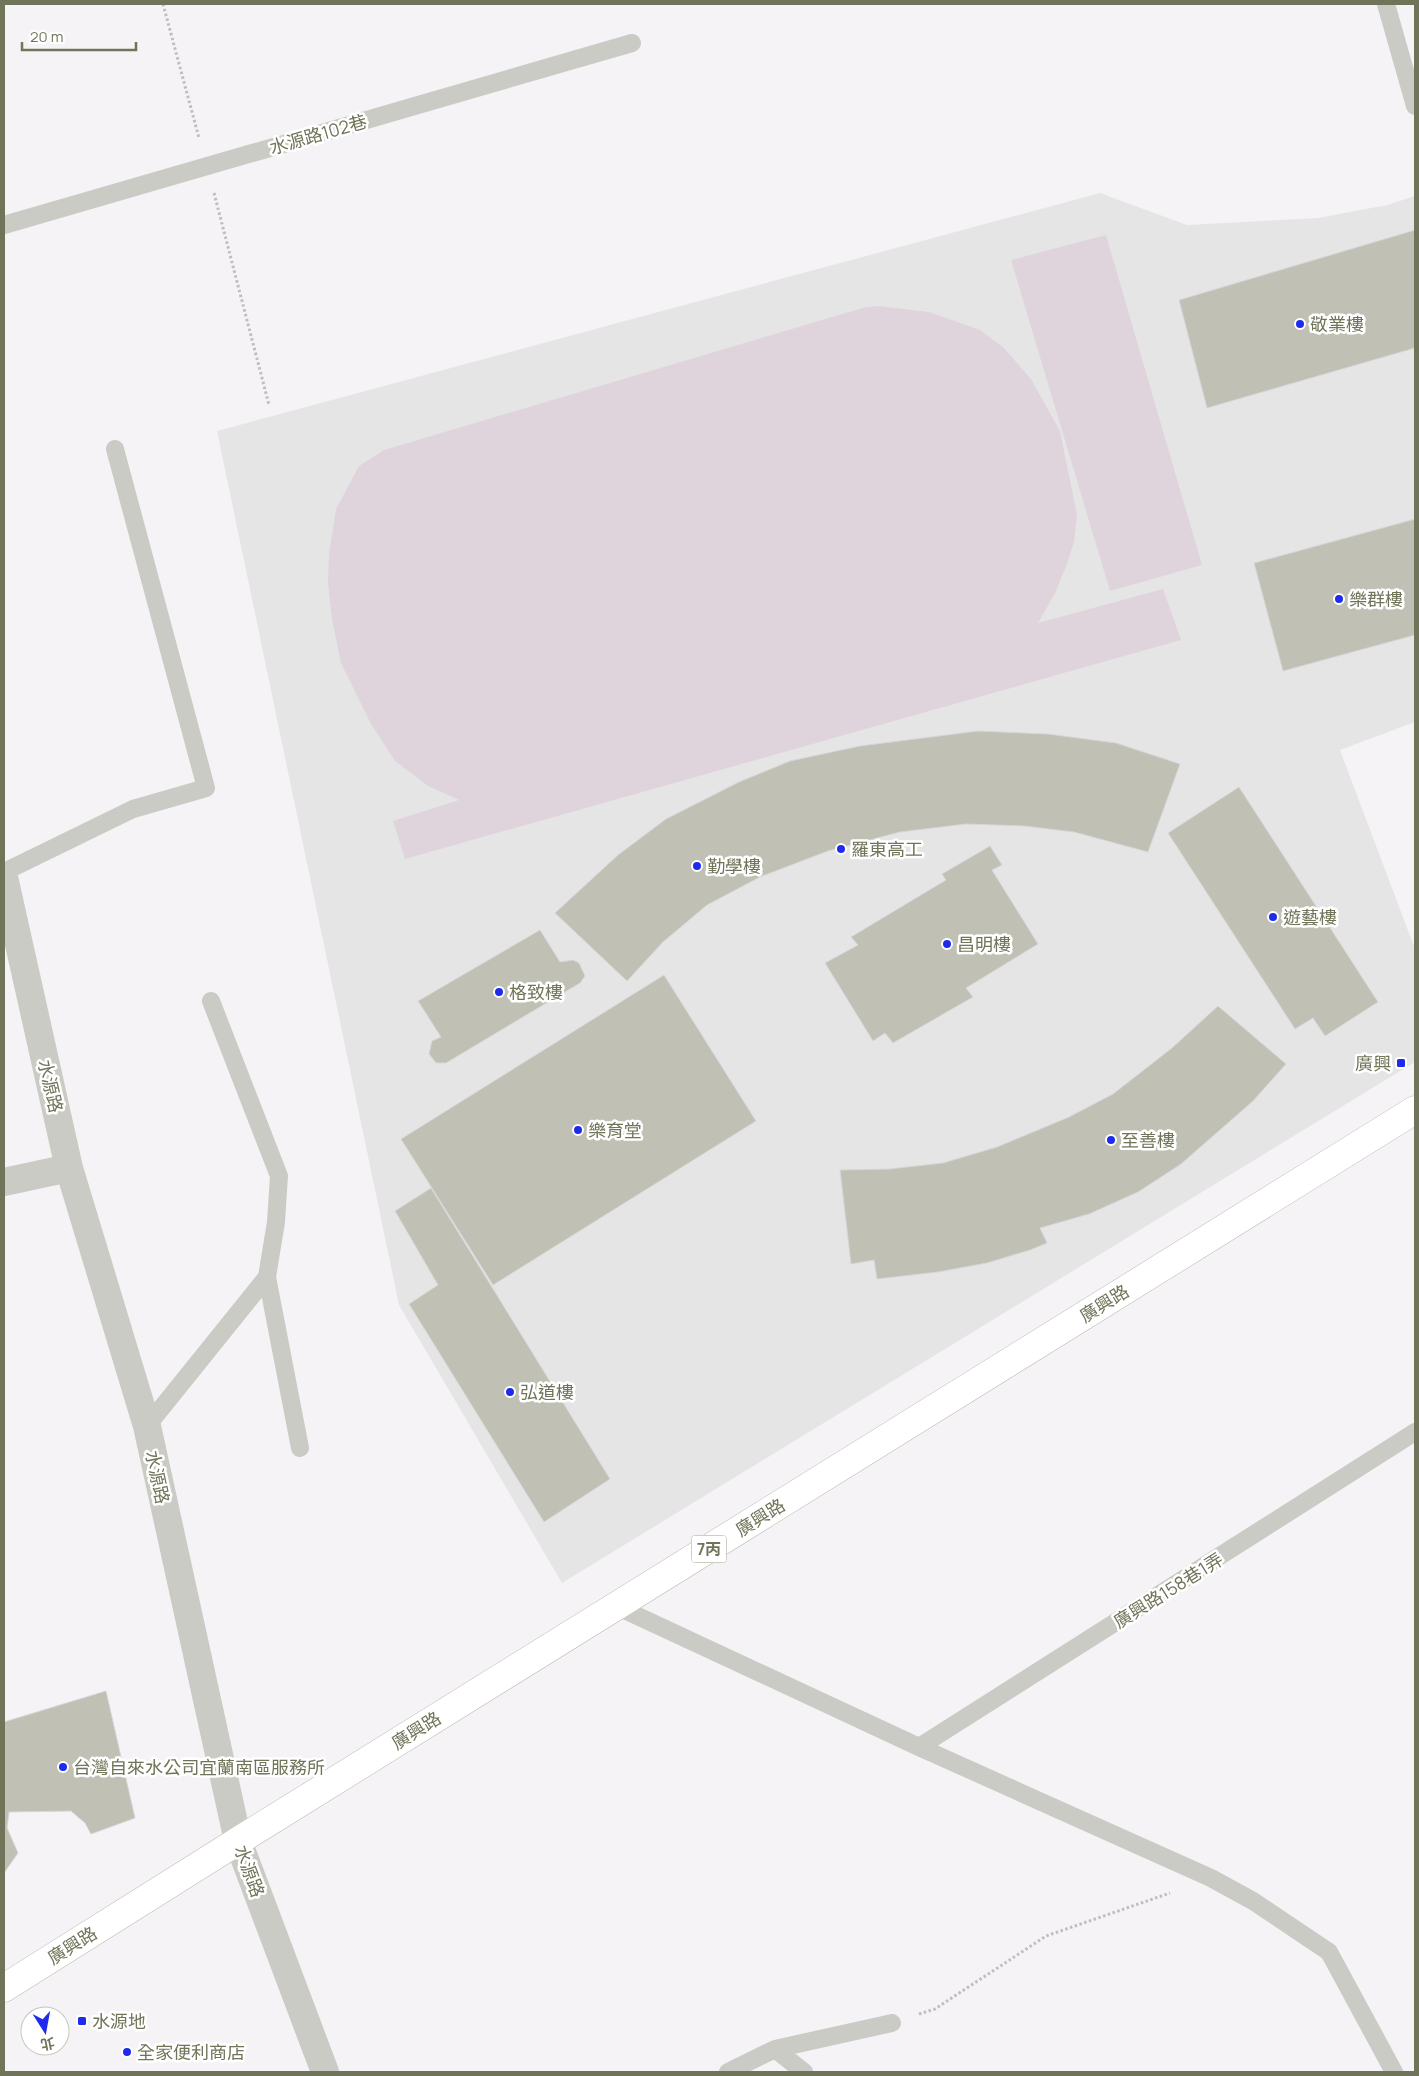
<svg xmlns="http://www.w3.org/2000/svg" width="1419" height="2076" viewBox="0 0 1419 2076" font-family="Manrope,'Noto Sans TC',sans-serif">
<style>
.built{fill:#e6e5e5}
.green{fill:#dfd4dc}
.building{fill:#c0c0b4;stroke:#d8d6d8}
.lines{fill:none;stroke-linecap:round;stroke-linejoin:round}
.primary-casing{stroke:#bbbcb2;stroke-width:29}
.path{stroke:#bebfb9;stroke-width:3;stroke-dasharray:2.5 2.5;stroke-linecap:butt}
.lane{stroke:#cacbc4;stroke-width:18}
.street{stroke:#cacbc4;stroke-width:28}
.primary{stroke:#fff;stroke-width:28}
.poi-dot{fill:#1f2bec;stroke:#fff;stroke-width:2}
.labels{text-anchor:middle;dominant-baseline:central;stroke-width:5;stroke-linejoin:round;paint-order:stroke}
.shield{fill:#fff;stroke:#9b9e8a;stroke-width:1}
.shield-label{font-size:16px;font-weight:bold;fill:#707458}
.street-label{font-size:18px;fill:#707458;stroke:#fff}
.poi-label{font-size:18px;fill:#707458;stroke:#fff;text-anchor:start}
</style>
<rect width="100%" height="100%" fill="#f6f3f7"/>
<!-- built -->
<path class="built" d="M 1100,193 L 1187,225 L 1318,218 L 1387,205 L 1415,196 L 1415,722 L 1340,750 L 1415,949 L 1415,1062 L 562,1583 L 399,1305 L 217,431 Z"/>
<!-- green -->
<path class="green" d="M 1106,235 L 1202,565 L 1110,591 L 1011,260 Z
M 878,306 L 929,312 L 980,330 L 1004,348 L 1031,379 L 1060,431 L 1077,515 L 1074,542 L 1066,567 L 1054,595 L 1038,623 L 1163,589 L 1181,640 L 405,859 L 393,821 L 459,800 L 428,786 L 395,761 L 371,724 L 341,663 L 332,619 L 328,583 L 329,554 L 336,509 L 359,466 L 384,450 L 866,307 Z"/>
<!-- building -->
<path class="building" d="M 1415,230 L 1415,348 L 1207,408 L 1179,300 Z
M 1415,519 L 1415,635 L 1283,671 L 1254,563 Z
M 978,731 L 1048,734 L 1116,743 L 1180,764 L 1148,852 L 1074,832 L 1024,826 L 966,824 L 900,832 L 828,851 L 760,877 L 707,905 L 663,942 L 627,981 L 555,913 L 618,855 L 666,819 L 739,782 L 790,761 L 860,746 Z
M 1239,787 L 1378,1002 L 1325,1036 L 1313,1018 L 1295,1029 L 1168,833 Z
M 990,846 L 1002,865 L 992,870 L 1038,944 L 966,988 L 973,997 L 893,1043 L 885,1033 L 873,1041 L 825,963 L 858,945 L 851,937 L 946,880 L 942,874 Z
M 540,930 L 560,962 L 573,960 L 579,963 L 585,976 L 580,983 L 446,1063 L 436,1063 L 429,1054 L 432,1041 L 441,1037 L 418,1001 Z
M 664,975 L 756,1121 L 493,1285 L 401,1139 Z
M 1218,1006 L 1286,1064 L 1253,1101 L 1181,1164 L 1138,1192 L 1089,1214 L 1040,1228 L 1047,1243 L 1030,1250 L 987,1263 L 938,1272 L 877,1279 L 874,1260 L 851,1264 L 840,1170 L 889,1169 L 943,1163 L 997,1147 L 1069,1117 L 1113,1094 L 1172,1048 Z
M 431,1188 L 610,1479 L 544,1522 L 409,1304 L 438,1285 L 395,1211 Z
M 106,1691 L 135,1818 L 91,1834 L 85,1823 L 71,1811 L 9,1812 L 7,1828 L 18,1853 L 4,1873 L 4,1722 Z"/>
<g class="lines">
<!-- primary casing -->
<g class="primary-casing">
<path id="primary" d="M 4,1988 L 238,1841 L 1415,1110"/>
</g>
<!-- path -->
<path class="path" d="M 163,4 L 199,138
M 214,193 L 269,405
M 919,2014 L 935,2009 L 1046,1936 L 1170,1893"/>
<!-- lane -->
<path class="lane" d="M 1386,4 L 1415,106
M 4,225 L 632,43
M 4,872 L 133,809 L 206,788 L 115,449
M 267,1277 L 300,1448
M 147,1426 L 267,1277 L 276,1222 L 279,1176 L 211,1001
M 616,1606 L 919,1747 L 1211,1878 L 1253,1901 L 1329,1952 L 1394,2072
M 919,1747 L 1415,1432
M 775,2049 L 892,2023
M 728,2072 L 775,2049 L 804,2072"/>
<!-- street -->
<path class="street" d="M 4,877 L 69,1168 L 147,1426 L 238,1841 L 325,2072
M 4,1182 L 69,1168"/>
<!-- primary -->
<use href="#primary" class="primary"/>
</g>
<!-- markers -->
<g class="poi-dot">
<circle cx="1300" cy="324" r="5"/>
<circle cx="1339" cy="599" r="5"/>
<circle cx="841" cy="849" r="5"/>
<circle cx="697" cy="866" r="5"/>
<circle cx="1273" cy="917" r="5"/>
<circle cx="947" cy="944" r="5"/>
<circle cx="499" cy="992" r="5"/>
<rect x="1396" y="1058" width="10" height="10" rx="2.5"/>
<circle cx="578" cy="1130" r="5"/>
<circle cx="1111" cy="1140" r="5"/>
<circle cx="510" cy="1392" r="5"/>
<circle cx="63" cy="1767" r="5"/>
<rect x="77" y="2016" width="10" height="10" rx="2.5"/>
<circle cx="127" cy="2052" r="5"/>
</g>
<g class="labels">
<!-- shield labels -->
<rect class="shield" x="691.5" y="1535.5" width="35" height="27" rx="4"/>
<g class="shield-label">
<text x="709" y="1549">7丙</text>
</g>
<!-- street labels -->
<g class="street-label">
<text transform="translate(318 134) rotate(-16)">水源路102巷</text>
<text transform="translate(51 1086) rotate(77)">水源路</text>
<text transform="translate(1104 1303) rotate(-32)">廣興路</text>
<text transform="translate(158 1477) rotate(78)">水源路</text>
<text transform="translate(760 1517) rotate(-32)">廣興路</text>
<text transform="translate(1168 1590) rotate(-32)">廣興路158巷1弄</text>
<text transform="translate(416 1730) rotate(-32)">廣興路</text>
<text transform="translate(250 1871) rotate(70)">水源路</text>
<text transform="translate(72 1945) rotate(-32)">廣興路</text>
</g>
<!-- poi labels -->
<g class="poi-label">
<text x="1310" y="324">敬業樓</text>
<text x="1349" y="599">樂群樓</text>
<text x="851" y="849">羅東高工</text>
<text x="707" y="866">勤學樓</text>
<text x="1283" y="917">遊藝樓</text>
<text x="957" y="944">昌明樓</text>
<text x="509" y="992">格致樓</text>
<text x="1391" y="1063" text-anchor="end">廣興</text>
<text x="588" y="1130">樂育堂</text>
<text x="1121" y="1140">至善樓</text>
<text x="520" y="1392">弘道樓</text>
<text x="73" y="1767">台灣自來水公司宜蘭南區服務所</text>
<text x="92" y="2021">水源地</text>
<text x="137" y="2052">全家便利商店</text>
</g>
</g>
<!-- border -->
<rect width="1419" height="2076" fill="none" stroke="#707458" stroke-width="10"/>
<!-- north arrow -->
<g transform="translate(45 2031) rotate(169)"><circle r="24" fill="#ffffff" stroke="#c6c7bc"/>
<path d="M0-4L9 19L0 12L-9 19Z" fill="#1f2bec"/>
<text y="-8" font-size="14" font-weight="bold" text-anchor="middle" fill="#707458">北</text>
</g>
<!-- scale -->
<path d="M22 42v8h114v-8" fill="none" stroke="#707458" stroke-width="2.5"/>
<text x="30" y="42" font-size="15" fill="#707458" stroke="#ffffff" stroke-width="4" paint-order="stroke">20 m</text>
</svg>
